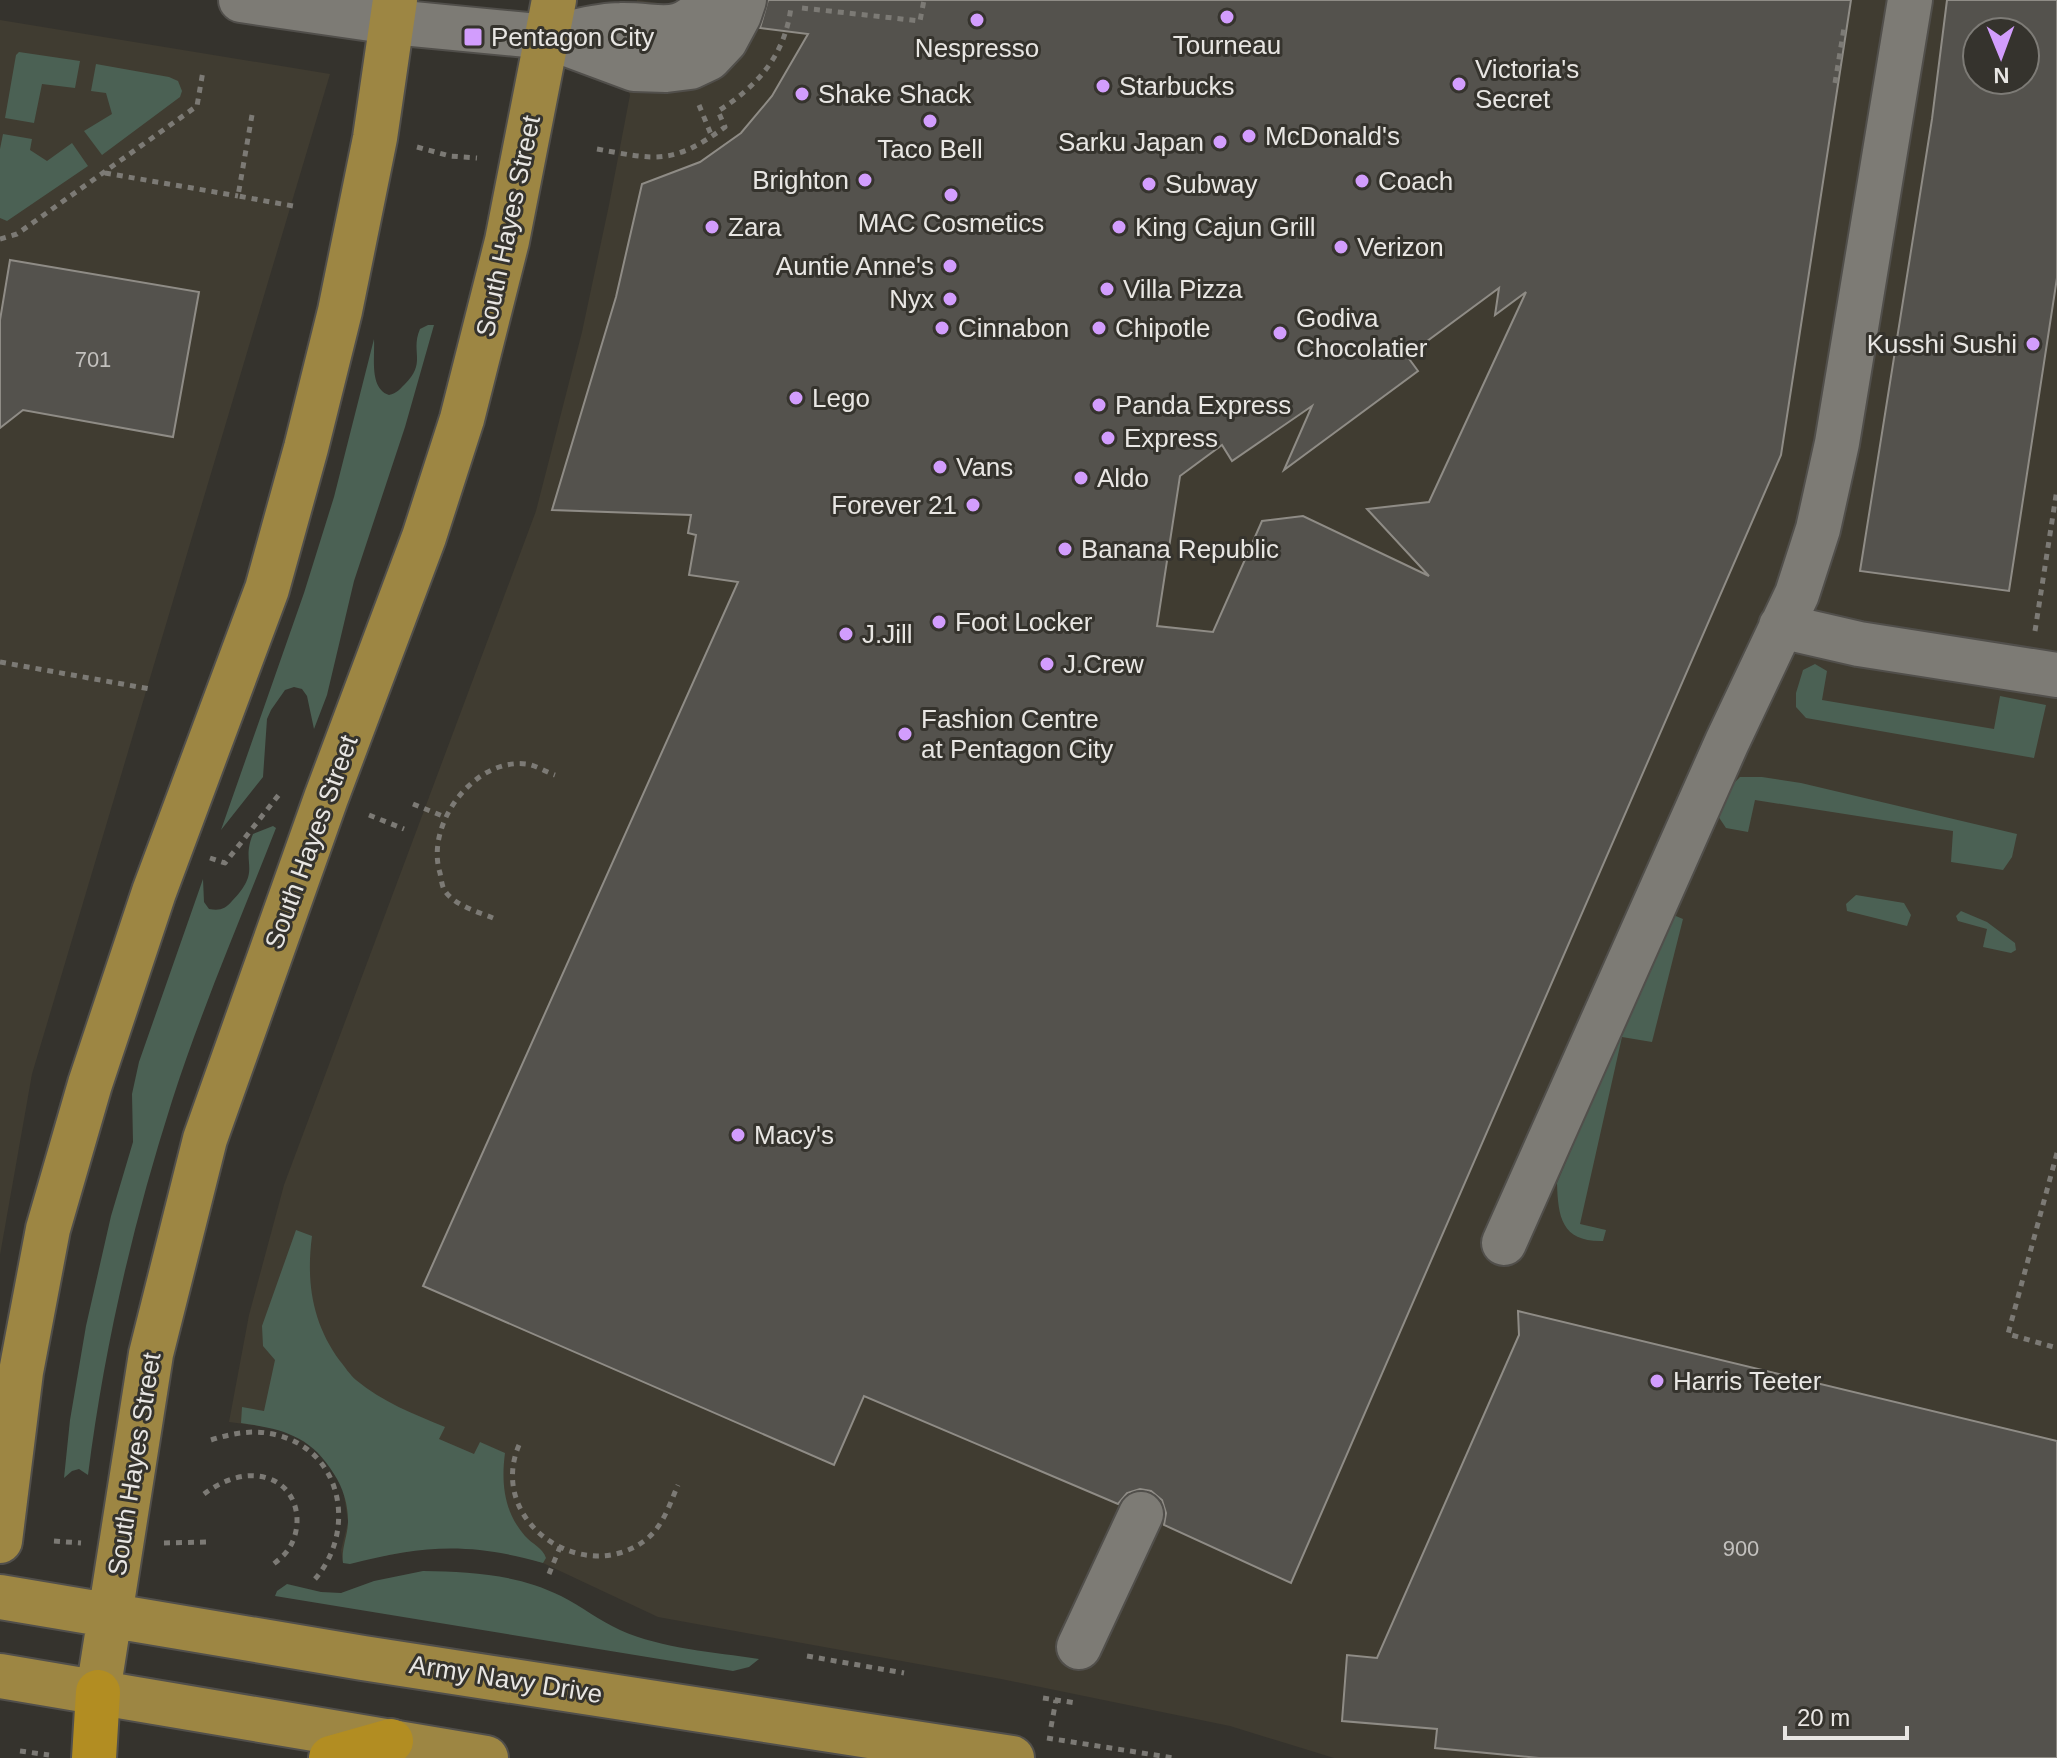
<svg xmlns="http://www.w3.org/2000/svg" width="2057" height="1758" viewBox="0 0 2057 1758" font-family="Arial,sans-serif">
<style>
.built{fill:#403c31;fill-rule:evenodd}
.green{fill:#4b6154}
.building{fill:#54524d;stroke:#8f8c86;stroke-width:2;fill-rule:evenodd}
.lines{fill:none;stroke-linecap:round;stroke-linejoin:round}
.minor-casing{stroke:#514f4b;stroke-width:48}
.major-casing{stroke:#514f4b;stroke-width:48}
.highway-casing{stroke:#514f4b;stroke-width:48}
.path{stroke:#7c7a75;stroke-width:5;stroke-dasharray:6 6;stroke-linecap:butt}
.minor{stroke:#7d7b75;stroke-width:44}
.major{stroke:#9d8643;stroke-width:44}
.highway{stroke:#b28d22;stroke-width:44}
.poi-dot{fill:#d29dfd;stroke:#35332d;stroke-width:3}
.labels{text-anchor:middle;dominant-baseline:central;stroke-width:6;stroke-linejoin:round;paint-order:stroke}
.number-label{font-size:22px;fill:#c3c1be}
.poi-label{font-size:26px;fill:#e8e6e3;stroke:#35332d;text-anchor:start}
.street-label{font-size:26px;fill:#e8e6e3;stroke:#35332d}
</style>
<rect width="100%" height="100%" fill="#35332d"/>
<!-- built -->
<path class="built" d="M 637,0 L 673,5 L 680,0 L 2057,0 L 2057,1758 L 1334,1758 L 1230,1726 L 1001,1679 L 658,1617 L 543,1563 L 505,1552 L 462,1547 L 435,1547 L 343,1563 L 341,1550 L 348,1522 L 343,1489 L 323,1455 L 300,1437 L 274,1428 L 229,1422 L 249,1315 L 284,1185 L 536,511 L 582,332 L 609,205 L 630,95 L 622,76 ZM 1977,32 L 2025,32 L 2025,80 L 1977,80 Z
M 0,20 L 330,74 L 32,1074 L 0,1255 Z"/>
<!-- green -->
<path class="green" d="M 19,52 L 80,61 L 75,88 L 42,84 L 34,123 L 5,118 L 16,55 Z
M 96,64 L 169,77 L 178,81 L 182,91 L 180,97 L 102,155 L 84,131 L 112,114 L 106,93 L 91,91 Z
M 3,134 L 32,139 L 30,150 L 47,161 L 72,143 L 88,166 L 7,221 L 0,218 L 0,149 Z
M 428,325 L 434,325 L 405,427 L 354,581 L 327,695 L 314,729 L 307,696 L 302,689 L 294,687 L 285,690 L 271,710 L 267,719 L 263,777 L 221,830 L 304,593 L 334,497 L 374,339 C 375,358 369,388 389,395 C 397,393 400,389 405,384 C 427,362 410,352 420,329 Z
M 1815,664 L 1827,671 L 1822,700 L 1994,729 L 2000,696 L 2046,705 L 2034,758 L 1806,718 L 1796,707 L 1796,693 L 1803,670 Z
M 1740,777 L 1762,777 L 1801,783 L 2017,834 L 2012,857 L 2003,870 L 1951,862 L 1953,831 L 1755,800 L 1748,832 L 1726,828 L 1716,813 L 1731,786 Z
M 273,826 L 276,828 C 241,918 202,1008 172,1101 C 133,1223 104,1348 88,1475 L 79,1469 L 72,1471 L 64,1478 L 70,1420 L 86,1326 L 111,1216 L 133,1142 L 132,1094 L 139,1062 L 203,879 L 204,902 L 209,909 C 220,911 225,909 232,901 C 263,869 240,865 253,834 Z
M 1856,895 L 1904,903 L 1911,915 L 1907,926 L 1847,911 L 1846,904 Z
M 1961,911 L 1987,922 L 2015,943 L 2016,950 L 2011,953 L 1983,947 L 1987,929 L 1958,921 L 1956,916 Z
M 1671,914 L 1683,919 L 1652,1042 L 1622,1037 L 1580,1224 L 1606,1230 L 1603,1241 C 1562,1242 1558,1218 1557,1183 Z
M 296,1230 L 312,1236 C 306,1282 312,1323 340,1361 C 345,1367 350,1375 356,1380 C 382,1402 414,1414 445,1427 L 439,1439 L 474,1454 L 480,1442 L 505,1453 C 501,1483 504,1512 525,1536 C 532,1544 543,1548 546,1558 L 543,1563 C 470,1542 423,1545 350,1564 L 343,1563 C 341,1548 348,1536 348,1521 C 348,1504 343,1488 334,1474 C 311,1436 283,1429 241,1423 L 242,1407 L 264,1411 L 275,1360 L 263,1346 L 262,1326 Z
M 423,1571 C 471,1572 517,1574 561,1596 C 581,1606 600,1621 620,1630 C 663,1649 714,1652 759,1659 L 749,1667 L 733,1671 L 275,1596 L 277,1591 L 287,1584 L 321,1592 L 341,1593 L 374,1581 Z"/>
<!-- building -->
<path class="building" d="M 768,0 L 1851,0 L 1781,455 L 1291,1583 L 1164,1525 L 1166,1513 L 1162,1500 L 1151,1491 L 1140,1489 L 1127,1493 L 1118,1504 L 864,1396 L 834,1465 L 423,1286 L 738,582 L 689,575 L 696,535 L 688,533 L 691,515 L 552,510 L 616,297 L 642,184 L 700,162 L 741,133 L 772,96 L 808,34 L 760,28 ZM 1499,288 L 1495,315 L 1526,292 L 1429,502 L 1367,509 L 1429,576 L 1303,516 L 1262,521 L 1213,632 L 1157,626 L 1180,476 L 1222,445 L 1232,461 L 1312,406 L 1284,470 L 1418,371 L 1407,356 Z
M 1947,0 L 2057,0 L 2057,278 L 2009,591 L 1860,571 L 1932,119 ZM 1977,32 L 2025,32 L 2025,80 L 1977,80 Z
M 10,260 L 199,292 L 173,437 L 23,410 L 0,428 L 0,320 Z
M 1518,1311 L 2057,1441 L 2057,1758 L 1539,1758 L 1435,1748 L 1437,1729 L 1342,1721 L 1347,1655 L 1377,1658 L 1519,1335 Z"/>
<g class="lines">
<!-- minor casing -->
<g class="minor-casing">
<path id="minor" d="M 241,0 L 392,22 L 548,37 L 634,69 L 666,70 L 690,67 L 709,58 L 725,41 L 739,15 L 744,0
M 550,37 C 573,33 597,25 620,25 C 664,24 677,40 712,0
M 1781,626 L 1859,644 L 2057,675
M 1504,1243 L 1727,742 L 1797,594 L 1818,529 L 1837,443 L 1910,0
M 1079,1647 L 1141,1514"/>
</g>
<!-- major casing -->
<g class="major-casing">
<path id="major" d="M 0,1541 L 21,1372 L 48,1229 L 90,1084 L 154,892 L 267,589 L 306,448 L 340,311 L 375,138 L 395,0
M 0,1597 L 363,1658 L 1012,1758
M 0,1676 L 486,1758
M 98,1692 L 151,1354 L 205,1139 L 326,798 L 424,537 L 462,419 L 507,241 L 554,0"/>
</g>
<!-- highway casing -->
<g class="highway-casing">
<path id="highway" d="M 94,1758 L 98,1692
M 331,1758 L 391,1741"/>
</g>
<!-- path -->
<path class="path" d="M 802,8 L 920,21 L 924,0
M 1835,83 L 1844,28
M 699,105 L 712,137
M 252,115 L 238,196 L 293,206
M 417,147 L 450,156 L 477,158
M 597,149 C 656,160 673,165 725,127 L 718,111 C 758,86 785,55 791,7
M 105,173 L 238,196
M 0,239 L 17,234 L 197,106 L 203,71
M 2035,631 L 2057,489
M 0,662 L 150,689
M 413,804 L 445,817
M 369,815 L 404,829
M 210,858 L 225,863 L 281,792
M 493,918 C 478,912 454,905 445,891 C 442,887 441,878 440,873 C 425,825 473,758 526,764 C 535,765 546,772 555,775
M 2057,1153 L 2008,1334 L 2057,1348
M 211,1440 C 233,1433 254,1429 277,1435 C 344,1452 356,1532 315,1579
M 519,1445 C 486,1523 586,1589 648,1538 C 664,1524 670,1503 678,1485
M 204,1494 C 221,1481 245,1471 267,1478 C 298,1487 305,1525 288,1550 C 284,1556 276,1562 270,1567
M 54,1541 L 81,1543
M 164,1543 L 206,1542
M 549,1574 L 560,1547
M 807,1656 L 904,1673
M 1043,1698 L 1076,1703
M 1051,1727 L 1056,1700
M 1047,1738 L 1174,1758
M 20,1751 L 49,1755"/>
<!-- minor -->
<use href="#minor" class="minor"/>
<!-- major -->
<use href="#major" class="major"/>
<!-- highway -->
<use href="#highway" class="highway"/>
</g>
<!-- markers -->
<g class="poi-dot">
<circle cx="1227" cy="17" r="8"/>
<circle cx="977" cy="20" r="8"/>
<rect x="463" y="27" width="20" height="20" rx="4"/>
<circle cx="1459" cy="84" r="8"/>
<circle cx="1103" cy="86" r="8"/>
<circle cx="802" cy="94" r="8"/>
<circle cx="930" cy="121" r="8"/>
<circle cx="1249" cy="136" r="8"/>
<circle cx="1220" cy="142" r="8"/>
<circle cx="865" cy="180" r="8"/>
<circle cx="1362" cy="181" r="8"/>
<circle cx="1149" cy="184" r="8"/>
<circle cx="951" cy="195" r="8"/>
<circle cx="712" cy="227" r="8"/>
<circle cx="1119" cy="227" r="8"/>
<circle cx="1341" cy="247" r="8"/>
<circle cx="950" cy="266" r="8"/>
<circle cx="1107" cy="289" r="8"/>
<circle cx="950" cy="299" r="8"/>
<circle cx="942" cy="328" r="8"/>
<circle cx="1099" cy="328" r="8"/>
<circle cx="1280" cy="333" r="8"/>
<circle cx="2033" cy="344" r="8"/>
<circle cx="796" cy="398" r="8"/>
<circle cx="1099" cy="405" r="8"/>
<circle cx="1108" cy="438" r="8"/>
<circle cx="940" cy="467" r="8"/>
<circle cx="1081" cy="478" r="8"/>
<circle cx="973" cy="505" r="8"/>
<circle cx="1065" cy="549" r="8"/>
<circle cx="939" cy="622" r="8"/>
<circle cx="846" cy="634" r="8"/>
<circle cx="1047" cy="664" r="8"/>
<circle cx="905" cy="734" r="8"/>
<circle cx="738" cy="1135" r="8"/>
<circle cx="1657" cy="1381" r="8"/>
</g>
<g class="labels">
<!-- number labels -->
<g class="number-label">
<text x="93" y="359">701</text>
<text x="1741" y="1548">900</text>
</g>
<!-- poi labels -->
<g class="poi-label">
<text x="491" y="37">Pentagon City</text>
<text x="1227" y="45" text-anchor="middle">Tourneau</text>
<text x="977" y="48" text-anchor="middle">Nespresso</text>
<text x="1475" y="69">Victoria's<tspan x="1475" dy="30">Secret</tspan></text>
<text x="1119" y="86">Starbucks</text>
<text x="818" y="94">Shake Shack</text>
<text x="1265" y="136">McDonald's</text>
<text x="1204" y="142" text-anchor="end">Sarku Japan</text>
<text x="930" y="149" text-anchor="middle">Taco Bell</text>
<text x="849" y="180" text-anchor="end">Brighton</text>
<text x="1378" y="181">Coach</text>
<text x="1165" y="184">Subway</text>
<text x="951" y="223" text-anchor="middle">MAC Cosmetics</text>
<text x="728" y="227">Zara</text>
<text x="1135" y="227">King Cajun Grill</text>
<text x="1357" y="247">Verizon</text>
<text x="934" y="266" text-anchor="end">Auntie Anne's</text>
<text x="1123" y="289">Villa Pizza</text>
<text x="934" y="299" text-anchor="end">Nyx</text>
<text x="1296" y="318">Godiva<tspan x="1296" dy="30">Chocolatier</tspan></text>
<text x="958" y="328">Cinnabon</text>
<text x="1115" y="328">Chipotle</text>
<text x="2017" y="344" text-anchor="end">Kusshi Sushi</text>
<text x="812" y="398">Lego</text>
<text x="1115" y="405">Panda Express</text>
<text x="1124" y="438">Express</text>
<text x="956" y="467">Vans</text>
<text x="1097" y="478">Aldo</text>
<text x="957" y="505" text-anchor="end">Forever 21</text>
<text x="1081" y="549">Banana Republic</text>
<text x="955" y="622">Foot Locker</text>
<text x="862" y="634">J.Jill</text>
<text x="1063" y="664">J.Crew</text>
<text x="921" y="719">Fashion Centre<tspan x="921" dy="30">at Pentagon City</tspan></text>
<text x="754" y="1135">Macy's</text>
<text x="1673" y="1381">Harris Teeter</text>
</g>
<!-- street labels -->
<g class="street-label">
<text transform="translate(508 226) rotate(-78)">South Hayes Street</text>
<text transform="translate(311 842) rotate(-70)">South Hayes Street</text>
<text transform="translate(134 1464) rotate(-81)">South Hayes Street</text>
<text transform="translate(506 1679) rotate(9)">Army Navy Drive</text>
</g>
</g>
<!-- north arrow -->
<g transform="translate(2001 56) rotate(179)"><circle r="38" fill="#35332d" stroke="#7d7b76" stroke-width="2"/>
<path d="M0-6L14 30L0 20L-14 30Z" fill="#d29dfd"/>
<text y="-12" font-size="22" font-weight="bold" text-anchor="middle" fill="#e8e6e3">N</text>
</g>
<!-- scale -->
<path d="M1785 1726v12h122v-12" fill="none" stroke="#e8e6e3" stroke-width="4"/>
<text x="1797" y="1726" font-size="24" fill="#e8e6e3" stroke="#35332d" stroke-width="6" paint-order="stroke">20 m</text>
</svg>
